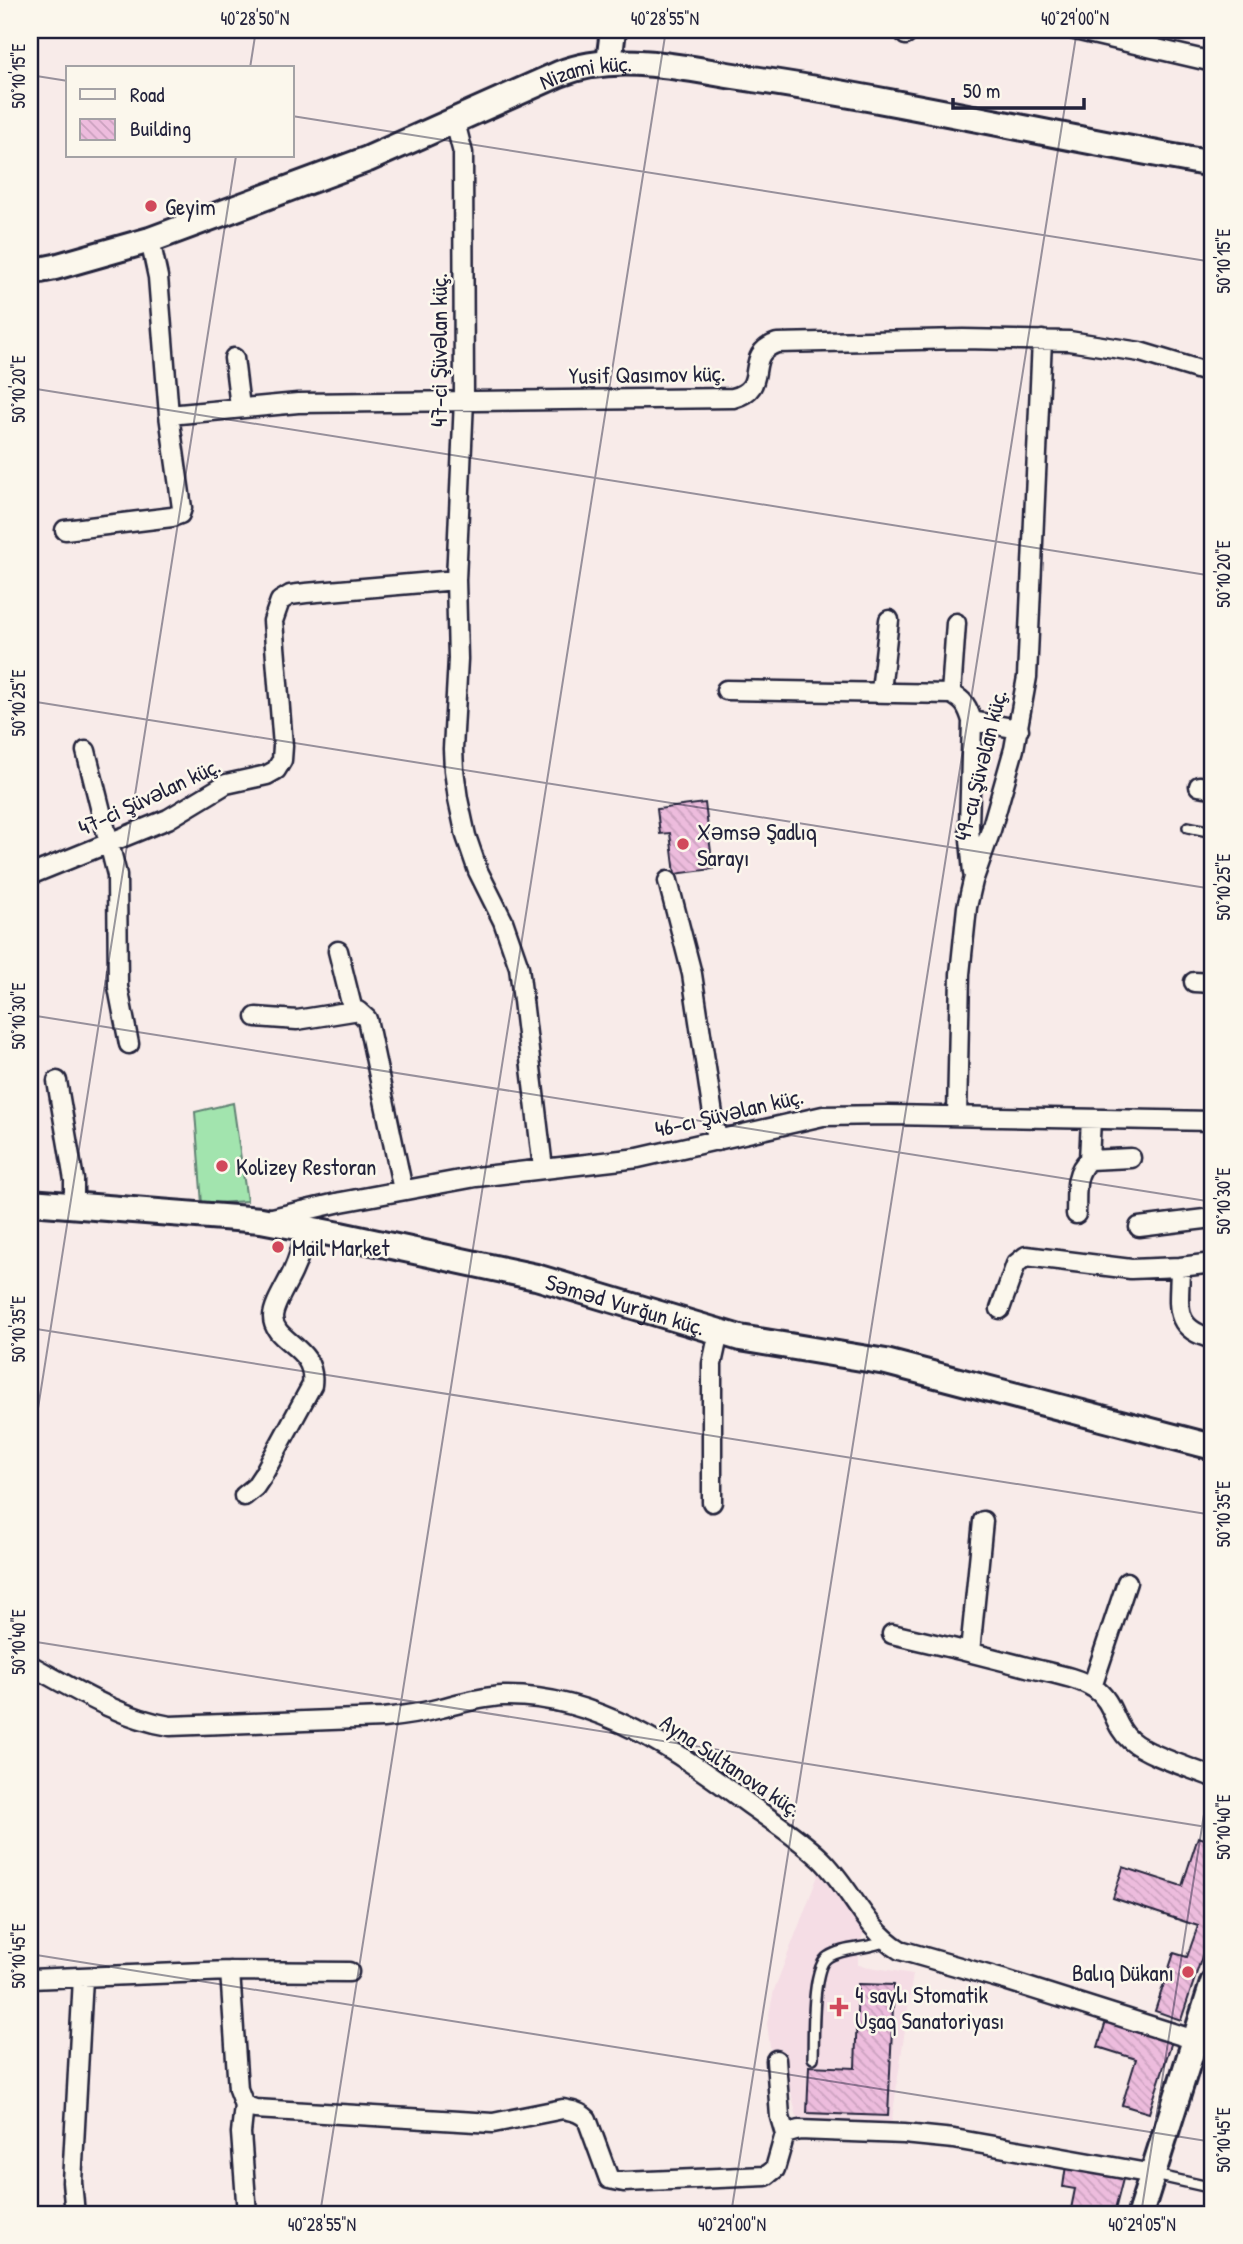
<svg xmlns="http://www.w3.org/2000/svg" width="1243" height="2244" viewBox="0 0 1243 2244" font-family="'Patrick Hand',sans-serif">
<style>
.built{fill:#f5dde5}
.green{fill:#a2e4ae;stroke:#628374;stroke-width:2}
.building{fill:url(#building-back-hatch);stroke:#22223b;stroke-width:2}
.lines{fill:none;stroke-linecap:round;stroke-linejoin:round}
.lane-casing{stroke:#22223b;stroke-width:14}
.street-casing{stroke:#22223b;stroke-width:23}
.secondary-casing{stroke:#22223b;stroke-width:30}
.lane{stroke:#fbf7ec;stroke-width:9}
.street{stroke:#fbf7ec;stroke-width:18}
.secondary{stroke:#fbf7ec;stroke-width:24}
.ticks{fill:none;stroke:#22223b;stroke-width:2;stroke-opacity:0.45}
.poi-dot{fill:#d1495b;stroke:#fbf7ec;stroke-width:2.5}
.labels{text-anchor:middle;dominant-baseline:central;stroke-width:5;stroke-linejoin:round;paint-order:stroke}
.street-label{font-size:23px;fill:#22223b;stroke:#fbf7ec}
.poi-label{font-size:23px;fill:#22223b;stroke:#fbf7ec;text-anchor:start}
.neatline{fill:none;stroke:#22223b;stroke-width:2.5}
.ticks-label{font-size:18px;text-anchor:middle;fill:#22223b}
</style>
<defs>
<pattern id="building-back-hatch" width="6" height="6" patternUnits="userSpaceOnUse" patternTransform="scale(1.75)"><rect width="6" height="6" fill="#edbcdd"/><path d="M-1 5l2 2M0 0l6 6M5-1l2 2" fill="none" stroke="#cba1bf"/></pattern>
</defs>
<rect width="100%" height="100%" fill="#f8ebe9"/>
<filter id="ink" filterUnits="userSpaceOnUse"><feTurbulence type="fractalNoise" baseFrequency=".0143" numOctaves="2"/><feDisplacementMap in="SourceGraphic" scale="14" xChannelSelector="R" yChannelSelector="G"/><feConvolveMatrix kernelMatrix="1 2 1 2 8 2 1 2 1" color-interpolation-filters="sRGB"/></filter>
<g filter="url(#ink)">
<!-- built -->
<path class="built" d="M 819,1873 L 864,1932 L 858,1949 L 858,1965 L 913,1974 L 891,2126 L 798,2122 L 782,2054 L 771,2054 L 767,2024 L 774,1990 Z"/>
<!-- green -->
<path class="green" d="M 233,1103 L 247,1201 L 202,1204 L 195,1112 Z"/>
<!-- building -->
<path class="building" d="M 705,803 L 713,869 L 675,874 L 670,833 L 660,834 L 657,809 Z
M 1213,1824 L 1213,1923 L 1181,2020 L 1155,2011 L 1174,1953 L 1187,1957 L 1198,1926 L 1113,1898 L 1123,1867 L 1182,1886 L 1198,1837 L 1208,1840 Z
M 858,1984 L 894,1985 L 888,2116 L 807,2113 L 809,2066 L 855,2068 Z
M 1106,2021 L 1172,2041 L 1149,2113 L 1122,2105 L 1136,2059 L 1098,2047 Z
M 1066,2165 L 1123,2179 L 1114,2214 L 1070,2214 L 1075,2189 L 1063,2187 Z"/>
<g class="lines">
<!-- lane casing -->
<g class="lane-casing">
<path id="lane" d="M 1188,827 L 1213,832
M 1211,1641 L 1213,1642
M 813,2058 C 814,2038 811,1967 828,1957 C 843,1947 869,1949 886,1941
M 1155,2175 L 1213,2188
M 1211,2214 L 1213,2199"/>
</g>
<!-- street casing -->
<g class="street-casing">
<path id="street" d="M 1075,30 L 1213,62
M 906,35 L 907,30
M 455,122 L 463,153 L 464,400 L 456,580 L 458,659 L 453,749 L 454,770 L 458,799 L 466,836 L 478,871 L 503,921 L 519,967 L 543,1168
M 234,358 L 240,407
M 169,415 L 298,403 L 733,398 C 772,388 741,355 777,343 L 963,339 L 1069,341 L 1140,352 L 1213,374
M 65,530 L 172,517 L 180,514 L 182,508 L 169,415 L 158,277 L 150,240
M 726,690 L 951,694 C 964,700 968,707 972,721 L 969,828 L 973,873
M 881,691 L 889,620
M 951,694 L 956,623
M 972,721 L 1019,729
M 86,751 L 117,875 L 118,987 L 129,1044
M 1199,786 L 1213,788
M 30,875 L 168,819 L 226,784 L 267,775 L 276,770 L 282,760 L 283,746 L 273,621 L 280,601 L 290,595 L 306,593 L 456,580
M 668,881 L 692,974 L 717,1141
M 338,951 L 353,1011
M 1194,982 L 1213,983
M 256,1017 L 297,1020 L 353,1011 L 358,1011 L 367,1019 L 403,1190
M 57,1081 L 74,1180 L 74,1205
M 957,1116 L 960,974 L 967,907 L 973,881 L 991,830 L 1014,749 L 1027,677 L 1042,340
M 1089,1160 L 1131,1158
M 1076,1214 C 1077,1195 1073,1173 1089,1160 L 1091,1119
M 268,1219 L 341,1202 L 476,1177 L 638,1158 L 823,1116 L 889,1115 L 1213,1121
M 1139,1227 L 1213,1218
M 1180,1267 C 1180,1304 1170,1328 1213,1339
M 1000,1309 L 1016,1264 L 1026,1256 L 1131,1269 L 1180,1267 L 1213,1263
M 244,1496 L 255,1487 L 263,1475 L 312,1385 C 317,1346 273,1343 273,1317 C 273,1305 288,1283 293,1271 C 299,1258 303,1243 306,1229
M 712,1502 L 712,1364 L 719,1332
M 892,1634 C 937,1644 982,1655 1027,1667 C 1049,1673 1075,1676 1094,1688 C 1115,1702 1113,1726 1130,1740 C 1147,1755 1191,1768 1213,1777
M 970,1652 L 983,1521
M 30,1665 C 74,1689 120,1718 170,1726 L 383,1718 C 403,1716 422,1713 441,1708 C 461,1703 481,1697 503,1696 C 597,1694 677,1751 750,1805 C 774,1822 800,1839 821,1859 C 851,1888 864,1928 900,1950 L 1005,1980 L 1195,2040
M 1092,1687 L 1127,1582
M 230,1971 L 238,2089 L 244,2105 L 255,2109 L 493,2123 L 563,2109 C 573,2111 580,2112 587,2119 L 609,2179 L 624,2182 L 766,2176 L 775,2169 L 785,2134 L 799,2130 L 904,2134 L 954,2139 L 1153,2174
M 30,1979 L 230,1971 L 349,1972
M 776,2060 L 780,2117 L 785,2134
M 244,2105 L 241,2133 L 247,2214
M 75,2214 L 72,2182 L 83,1978"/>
</g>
<!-- secondary casing -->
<g class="secondary-casing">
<g id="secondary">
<path d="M 609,63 L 613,30"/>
<path id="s1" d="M 30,272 L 55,267 L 150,240 L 368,159 L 559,74 C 619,50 690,70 753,79 C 907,102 1059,137 1213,164"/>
<path id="s2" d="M 30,1202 L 261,1220 L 340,1235 L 536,1277 L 740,1338 L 886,1362 L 1213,1447"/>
<path d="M 1140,2214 L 1213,1983"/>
</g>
</g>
<!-- lane -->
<use href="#lane" class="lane"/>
<!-- street -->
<use href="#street" class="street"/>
<!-- secondary -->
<use href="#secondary" class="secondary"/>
</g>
</g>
<!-- ticks -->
<path class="ticks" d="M 250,68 L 256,30M 30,75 L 68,81M 292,116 L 1213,262M 30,388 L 1213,576M 30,701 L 1213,889M 30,1015 L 1213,1202M 30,1328 L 1213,1515M 30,1459 L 236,156M 30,1641 L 1213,1828M 30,1954 L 1213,2142M 320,2214 L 666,30M 731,2214 L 1077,30M 1141,2214 L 1213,1757"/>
<!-- markers -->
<g class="poi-dot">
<circle cx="151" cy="206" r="7"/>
<circle cx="683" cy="844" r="7"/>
<circle cx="222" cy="1166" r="7"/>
<circle cx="278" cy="1247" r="7"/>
<circle cx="1188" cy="1972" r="7"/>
<path d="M835.5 1996.5h7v7h7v7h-7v7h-7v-7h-7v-7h7z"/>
</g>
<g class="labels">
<!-- street labels -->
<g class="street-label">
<text stroke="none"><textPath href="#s1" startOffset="593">Nizami küç.</textPath></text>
<text transform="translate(438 350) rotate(-90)">47-ci Şüvəlan küç.</text>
<text transform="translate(647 374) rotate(-1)">Yusif Qasımov küç.</text>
<text transform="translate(980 765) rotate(-76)">49-cu Şüvəlan küç.</text>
<text transform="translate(149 796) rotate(-25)">47-ci Şüvəlan küç.</text>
<text transform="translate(729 1112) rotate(-13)">46-cı Şüvəlan küç.</text>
<text stroke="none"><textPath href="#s2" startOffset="606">Səməd Vurğun küç.</textPath></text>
<text transform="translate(731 1765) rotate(34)">Ayna Sultanova küç.</text>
</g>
<!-- poi labels -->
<g class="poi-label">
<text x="165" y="206">Geyim</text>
<text x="697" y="831">Xəmsə Şadlıq<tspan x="697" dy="26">Sarayı</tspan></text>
<text x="236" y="1166">Kolizey Restoran</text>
<text x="292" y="1247">Mail Market</text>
<text x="1174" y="1972" text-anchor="end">Balıq Dükanı</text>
<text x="855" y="1994">4 saylı Stomatik<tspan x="855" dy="26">Uşaq Sanatoriyası</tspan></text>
</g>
</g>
<!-- margin -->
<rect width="1243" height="2244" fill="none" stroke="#fbf7ec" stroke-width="77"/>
<!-- legend -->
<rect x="66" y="66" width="228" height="91" fill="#fbf7ec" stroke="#a4a2a5" stroke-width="2"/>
<rect x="80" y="89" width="35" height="10" fill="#fbf7ec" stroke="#a4a2a5" stroke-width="2"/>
<text x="130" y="102" font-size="21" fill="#22223b">Road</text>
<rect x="80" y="119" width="35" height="21" fill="url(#building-back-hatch)" stroke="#a4a2a5" stroke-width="2"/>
<text x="130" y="136" font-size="21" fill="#22223b">Building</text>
<!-- scale -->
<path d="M953 98v10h131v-10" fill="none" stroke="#22223b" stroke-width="3.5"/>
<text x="963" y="98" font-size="21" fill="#22223b" stroke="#fbf7ec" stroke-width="5" paint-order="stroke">50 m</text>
<rect x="38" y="38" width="1166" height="2168" class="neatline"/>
<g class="ticks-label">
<text x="255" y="25">40°28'50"N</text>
<text x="665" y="25">40°28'55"N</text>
<text x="1075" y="25">40°29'00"N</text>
<text transform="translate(19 76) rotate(-90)" y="6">50°10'15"E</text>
<text transform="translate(1224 261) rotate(-90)" y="6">50°10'15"E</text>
<text transform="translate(19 389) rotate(-90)" y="6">50°10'20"E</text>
<text transform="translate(1224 574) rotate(-90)" y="6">50°10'20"E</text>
<text transform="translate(19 703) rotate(-90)" y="6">50°10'25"E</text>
<text transform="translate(1224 887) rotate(-90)" y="6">50°10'25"E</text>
<text transform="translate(19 1016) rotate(-90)" y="6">50°10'30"E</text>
<text transform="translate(1224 1201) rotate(-90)" y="6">50°10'30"E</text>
<text transform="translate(19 1329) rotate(-90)" y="6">50°10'35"E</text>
<text transform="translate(1224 1514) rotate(-90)" y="6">50°10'35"E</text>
<text transform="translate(19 1642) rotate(-90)" y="6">50°10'40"E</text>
<text transform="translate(1224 1827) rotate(-90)" y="6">50°10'40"E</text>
<text transform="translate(19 1956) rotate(-90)" y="6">50°10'45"E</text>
<text transform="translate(1224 2140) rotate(-90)" y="6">50°10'45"E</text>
<text x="322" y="2231">40°28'55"N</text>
<text x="732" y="2231">40°29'00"N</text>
<text x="1142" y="2231">40°29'05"N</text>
</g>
</svg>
